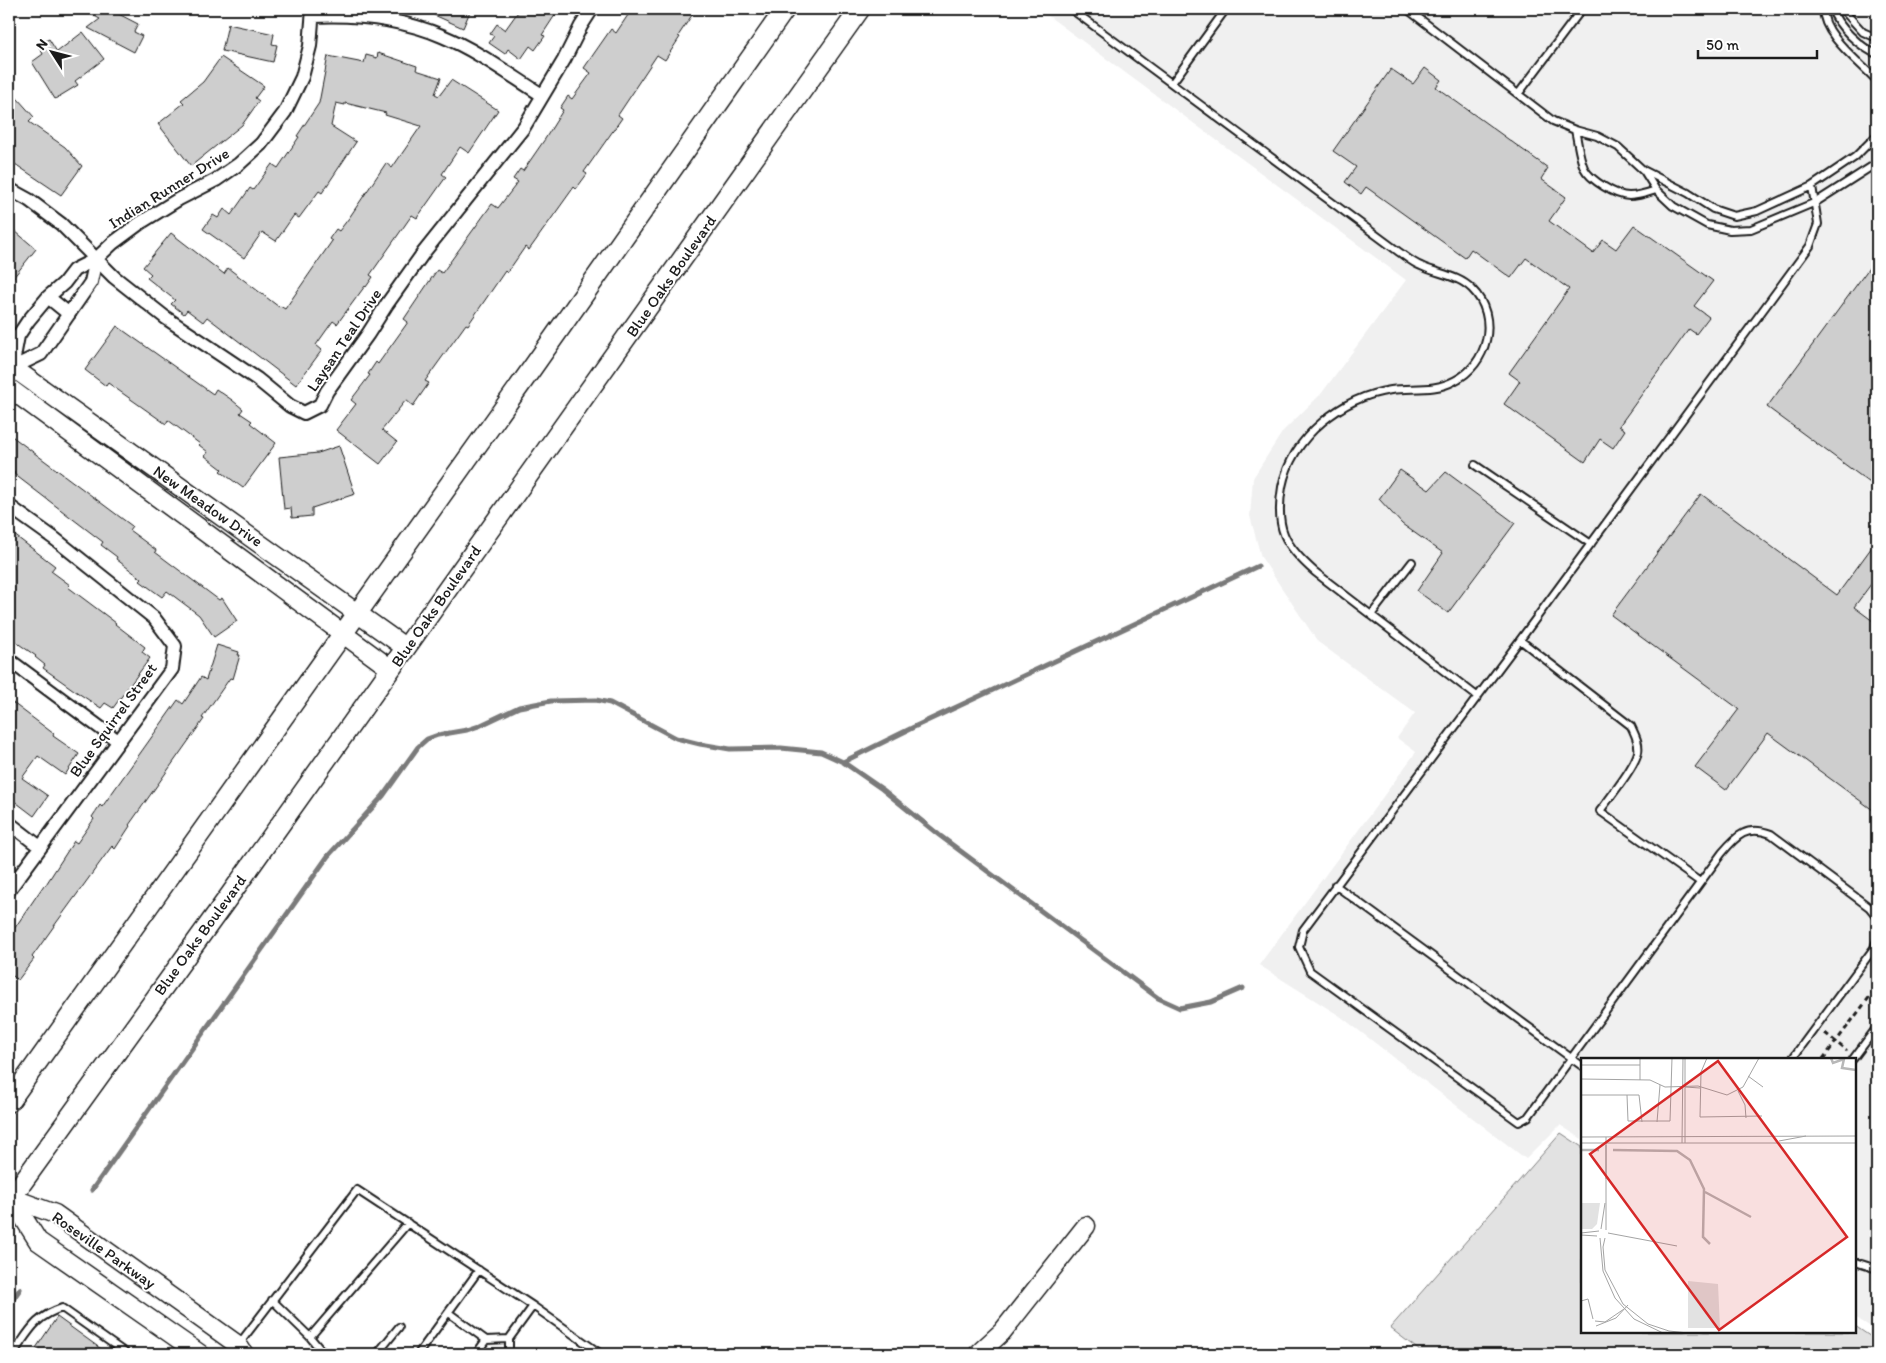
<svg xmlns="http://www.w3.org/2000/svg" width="1886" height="1363" viewBox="0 0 1886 1363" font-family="Itim,sans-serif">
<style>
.built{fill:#f0f0f0}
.green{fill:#e2e2e2;stroke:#7f7f7f}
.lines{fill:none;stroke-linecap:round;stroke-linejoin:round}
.stream{stroke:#7a7a7a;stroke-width:5}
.building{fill:#cecece;stroke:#1c1c1c}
.lane-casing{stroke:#1c1c1c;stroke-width:10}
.street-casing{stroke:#1c1c1c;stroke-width:16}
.secondary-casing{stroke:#1c1c1c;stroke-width:21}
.primary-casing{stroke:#1c1c1c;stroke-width:22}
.path{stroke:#1c1c1c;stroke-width:3;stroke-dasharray:5 4;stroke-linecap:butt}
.lane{stroke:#fff;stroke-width:6}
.street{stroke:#fff;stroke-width:12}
.secondary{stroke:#fff;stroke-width:18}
.primary{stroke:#fff;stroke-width:19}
.labels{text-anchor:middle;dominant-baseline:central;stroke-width:4;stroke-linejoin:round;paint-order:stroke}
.street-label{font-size:16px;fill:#1c1c1c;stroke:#fff}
.inset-river{fill:none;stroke:#b8b8b8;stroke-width:2.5}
.inset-road{fill:none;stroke:#a4a4a4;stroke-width:1}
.view{fill:#d62828;fill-opacity:0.15;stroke:#d62828;stroke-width:2.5}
.inset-edge{fill:none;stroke:#1c1c1c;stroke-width:2.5}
</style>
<rect width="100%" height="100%" fill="#fff"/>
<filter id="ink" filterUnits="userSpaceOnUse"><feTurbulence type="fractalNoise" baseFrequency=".02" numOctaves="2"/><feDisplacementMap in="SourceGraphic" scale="10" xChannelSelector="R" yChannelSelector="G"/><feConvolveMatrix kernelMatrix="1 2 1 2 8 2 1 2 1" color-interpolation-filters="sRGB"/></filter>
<g filter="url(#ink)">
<!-- built -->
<path class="built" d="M 1039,9 L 1877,9 L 1877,1331 L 1855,1317 L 1855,1059 L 1582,1059 L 1582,1139 L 1560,1125 L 1526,1159 L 1340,1016 L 1259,965 L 1416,752 L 1397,738 L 1415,713 L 1318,642 L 1261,557 L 1250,516 L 1253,478 L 1283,431 L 1321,394 L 1406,280 Z"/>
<!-- green -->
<path class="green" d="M 1561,1133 L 1582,1147 L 1582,1332 L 1855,1332 L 1855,1326 L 1877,1341 L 1877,1349 L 1873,1354 L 1424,1354 L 1390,1328 Z"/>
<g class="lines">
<!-- stream -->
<path class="stream" d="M 843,762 L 916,726 L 1258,566
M 92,1190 L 328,856 L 383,796 L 418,747 L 427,739 L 438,735 L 467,730 L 479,726 L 519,707 L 551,701 L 596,700 L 610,703 L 676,738 L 700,744 L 730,749 L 781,748 L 821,752 L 843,762 L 882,789 L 939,835 L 1158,998 L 1180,1008 L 1211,1002 L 1243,988
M 9,1305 L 20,1289"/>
</g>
<!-- building -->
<path class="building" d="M 81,9 L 109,9 L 138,24 L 134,32 L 142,36 L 134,52 L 88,28 L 100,19 Z
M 421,9 L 471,9 L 463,28 Z
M 520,9 L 559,9 L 542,35 L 545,36 L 535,50 L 530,46 L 521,59 L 508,49 L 505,54 L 489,43 L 494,36 L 490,34 L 497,24 L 505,30 Z
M 632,9 L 696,9 L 678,36 L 680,37 L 665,60 L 657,55 L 635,88 L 636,88 L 618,115 L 622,118 L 584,172 L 587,174 L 576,189 L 574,187 L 529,250 L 525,247 L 507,273 L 505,271 L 468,325 L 466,324 L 425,381 L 429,383 L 413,406 L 406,400 L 382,430 L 397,442 L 380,464 L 336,430 L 356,404 L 351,400 L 370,375 L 368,374 L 376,362 L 378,364 L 408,322 L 404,319 L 437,270 L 442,273 L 492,204 L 498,208 L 518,182 L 513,179 L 520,169 L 523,171 L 545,139 L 563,110 L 560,108 L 568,96 L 572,99 L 591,73 L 584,68 L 595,52 L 611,29 L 616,33 Z
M 228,24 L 274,34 L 272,44 L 277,45 L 273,62 L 222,51 Z
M 83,32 L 104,59 L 75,81 L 78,85 L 55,99 L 32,62 L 43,54 L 38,45 L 49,39 L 57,52 Z
M 378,53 L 417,66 L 416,70 L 441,78 L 435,94 L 439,96 L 451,80 L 498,110 L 469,153 L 460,147 L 442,174 L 446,177 L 417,218 L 412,215 L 370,275 L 373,277 L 366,287 L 365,286 L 337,324 L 333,321 L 316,345 L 322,350 L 296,385 L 207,317 L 203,322 L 187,310 L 184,314 L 171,304 L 175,300 L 147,278 L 151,274 L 143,267 L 171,233 L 224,274 L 228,268 L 279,307 L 280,306 L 285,309 L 332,241 L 329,239 L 336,229 L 339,231 L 349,218 L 386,163 L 392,168 L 421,126 L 385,115 L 386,113 L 345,103 L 345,105 L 336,103 L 331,126 L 356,142 L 322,193 L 319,191 L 299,218 L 294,215 L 276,241 L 262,232 L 244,258 L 203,229 L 213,215 L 218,218 L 224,209 L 231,215 L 250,188 L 253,190 L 272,164 L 278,168 L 299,137 L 297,136 L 319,103 L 328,56 L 364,63 L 366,55 L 377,58 Z
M 221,57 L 264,86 L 255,98 L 259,101 L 242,125 L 191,166 L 158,124 L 184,103 L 181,100 L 203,82 Z
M 1425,68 L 1441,80 L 1436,87 L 1548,168 L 1541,179 L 1566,197 L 1549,221 L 1593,253 L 1603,240 L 1616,249 L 1634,225 L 1713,281 L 1694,306 L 1709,317 L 1696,334 L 1689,329 L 1619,426 L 1625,430 L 1613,448 L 1600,439 L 1585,462 L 1504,404 L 1520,381 L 1509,373 L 1569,289 L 1526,258 L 1511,278 L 1471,249 L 1465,258 L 1366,187 L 1361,194 L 1345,182 L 1356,167 L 1333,151 L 1391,69 L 1413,84 Z
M 9,89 L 34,117 L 29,122 L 65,147 L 82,166 L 61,195 L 9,160 Z
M 15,231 L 36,249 L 9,283 L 9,239 Z
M 1877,257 L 1877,488 L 1767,407 Z
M 117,326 L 213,394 L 216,389 L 232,400 L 243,409 L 240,413 L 252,421 L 250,423 L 276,443 L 243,488 L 220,471 L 222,469 L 205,456 L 208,452 L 199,445 L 200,444 L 168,420 L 166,424 L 108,383 L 106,386 L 85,370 Z
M 9,434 L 132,526 L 129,530 L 156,550 L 155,552 L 219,600 L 222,598 L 237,621 L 214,637 L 199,615 L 167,591 L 162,597 L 140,581 L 142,579 L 116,559 L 117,557 L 101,545 L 103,542 L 14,474 L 15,473 L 9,468 Z
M 339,446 L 355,494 L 312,508 L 312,516 L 292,518 L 291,508 L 284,509 L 279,457 L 318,453 Z
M 1400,470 L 1429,490 L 1446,472 L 1515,523 L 1448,613 L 1417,591 L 1443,553 L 1402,524 L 1379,499 Z
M 1701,494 L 1837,595 L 1877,540 L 1877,576 L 1854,607 L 1877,624 L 1877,813 L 1768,733 L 1726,790 L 1695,767 L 1739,709 L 1611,615 Z
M 9,531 L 55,566 L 51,571 L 70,585 L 68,587 L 116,623 L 115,624 L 145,647 L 142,652 L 150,658 L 113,708 L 105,703 L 101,708 L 81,695 L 43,668 L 45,665 L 35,657 L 36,656 L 13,640 L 9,640 Z
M 217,645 L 239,652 L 238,655 L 240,655 L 233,679 L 230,678 L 202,718 L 204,719 L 129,825 L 130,826 L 115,849 L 112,846 L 54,926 L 32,957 L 34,959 L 18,980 L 9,973 L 9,946 L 14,938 L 10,935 L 44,885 L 45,886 L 74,841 L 77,843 L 94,819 L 92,817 L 100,805 L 102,807 L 178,700 L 183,704 L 201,677 L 206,680 Z
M 9,700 L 54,734 L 53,736 L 79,754 L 65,775 L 38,756 L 22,778 L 48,796 L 34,816 L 9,797 Z
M 57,1317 L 108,1354 L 45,1354 L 36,1348 Z"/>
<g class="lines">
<!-- lane casing -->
<g class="lane-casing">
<path id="lane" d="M 1071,9 L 1399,252 C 1406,257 1413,263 1421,266 C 1438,274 1458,275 1472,289 C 1500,317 1488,365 1454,381 C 1434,392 1413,387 1391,390 C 1343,397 1292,436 1282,487 C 1275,528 1284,545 1315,572 L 1478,697
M 1407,9 L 1553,121 L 1575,130 L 1597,136 L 1618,147 L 1643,170 L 1688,193 L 1713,209 L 1734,216 L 1757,211 L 1812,186 L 1855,157 L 1877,135
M 1823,9 C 1823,36 1860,62 1877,81
M 1832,9 C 1837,26 1861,48 1877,54
M 1842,9 L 1863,32 L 1877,38
M 1172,83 L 1226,9
M 1519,93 L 1582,9
M 1575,130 C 1578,143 1579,156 1584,168 C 1590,180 1616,196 1629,196 C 1639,196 1647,193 1656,190
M 1644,171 L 1656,190 L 1673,206 L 1707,225 L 1730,230 L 1751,229 L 1816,202 L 1877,163
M 1812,186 L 1818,224 L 1810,246 L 1520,640 L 1303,930 L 1299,947 L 1310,971 L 1519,1122 L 1528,1117 L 1722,853 C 1737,835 1747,825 1771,834 L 1869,907 L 1877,917
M 1475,465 L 1591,544
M 1371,615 L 1412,562
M 1520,640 L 1631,726 C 1634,733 1640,743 1638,752 C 1635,767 1610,797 1600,811 L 1700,882
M 1335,885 L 1582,1066
M 1792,1059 L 1874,948 L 1877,940
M 1853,1059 L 1877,1027
M 1855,1262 L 1877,1269
M 272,1300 L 310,1337 L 324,1354
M 449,1313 L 486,1340
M 310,1337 L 408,1223
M 509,1339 L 509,1354
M 239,1344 L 357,1190 L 533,1306
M 13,1354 C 29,1332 34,1317 62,1308 L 127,1354
M 377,1354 L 399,1327
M 418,1354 L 479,1270
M 476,1354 L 486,1340 L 509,1339 L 533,1306 L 601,1354"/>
</g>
<!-- street casing -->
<g class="street-casing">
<path id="street" d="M 314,16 C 358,14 401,19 442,36 C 478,51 510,75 542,95
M 9,189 L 29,200 L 61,224 L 114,277 L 166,318 L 257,379 L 290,406 L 304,413 L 320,405 L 327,391 L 368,334 L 387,304 L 424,252 L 524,127 L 564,60 L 581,26 L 592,9
M 48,297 L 69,314
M 12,368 L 41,354 L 91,282 L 96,259
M 9,374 L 12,368 L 18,336 L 28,321 L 48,297 L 64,283 L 74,270 L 96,259 L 113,243 L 140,223 L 179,199 L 216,180 L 239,164 L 261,144 L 285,112 L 302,77 L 310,46 L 313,9
M 9,506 L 55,539 L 154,618 L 175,646 L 172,669 L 9,890
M 9,660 L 118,741
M 9,823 L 40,847"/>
</g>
<!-- secondary casing -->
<g class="secondary-casing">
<path id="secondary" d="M 9,365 L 406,648
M 9,388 L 391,669
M 9,1197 L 55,1214 L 238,1345 L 244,1354
M 11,1198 L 38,1241 L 200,1354
M 978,1354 L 1002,1332 L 1086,1226"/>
</g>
<!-- primary casing -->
<g class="primary-casing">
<path id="primary" d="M 9,1102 L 528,374 L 785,9
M 9,1201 L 230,895 L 860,9"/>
</g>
<!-- path -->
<path class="path" d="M 1873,878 L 1877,881
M 1825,1033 L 1847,1051
M 1823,1059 L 1877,987"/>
<!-- lane -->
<use href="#lane" class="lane"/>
<!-- street -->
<use href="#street" class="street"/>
<!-- secondary -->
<use href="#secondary" class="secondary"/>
<!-- primary -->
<use href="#primary" class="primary"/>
</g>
</g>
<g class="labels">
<!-- street labels -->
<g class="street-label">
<text transform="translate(169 188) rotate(-32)">Indian Runner Drive</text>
<text transform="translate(671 276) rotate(-55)">Blue Oaks Boulevard</text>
<text transform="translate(344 340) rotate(-56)">Laysan Teal Drive</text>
<text transform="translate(208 506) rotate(35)">New Meadow Drive</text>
<text transform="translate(436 606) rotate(-55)">Blue Oaks Boulevard</text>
<text transform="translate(113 720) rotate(-54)">Blue Squirrel Street</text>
<text transform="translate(200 935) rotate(-54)">Blue Oaks Boulevard</text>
<text transform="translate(104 1250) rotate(35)">Roseville Parkway</text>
</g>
</g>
<!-- overview -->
<g transform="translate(1581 1058)">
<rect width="275" height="275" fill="#fff"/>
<path d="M 0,145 L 19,145 L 16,166 L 11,171 L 0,171 ZM 107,223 L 137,226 L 139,270 L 107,270 Z" fill="#e2e2e2"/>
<path class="inset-river" d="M 250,0 L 252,5 L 263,1 L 261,10 L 275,12M 0,92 L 18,92M 32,92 L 96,93 L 109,102 L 123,131 L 122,179 L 129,186M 124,134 L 170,159"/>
<path class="inset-road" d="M 59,0 L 59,22M 104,0 L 104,85M 126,0 L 120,14 L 119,59 L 181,58M 0,7 L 59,7M 167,18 L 182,29M 0,21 L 69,22 L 84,29 L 117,28 L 146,37 L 162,29 L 178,0M 104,29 L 119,30M 157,33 L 164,47 L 165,60M 0,37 L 58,37 L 61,64M 46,37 L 47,63 L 89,63 L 91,0M 76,64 L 79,27M 0,79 L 275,78M 198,83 L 225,78M 0,85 L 275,85M 101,85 L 102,0M 25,87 L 25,121M 20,171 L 24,145M 25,172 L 25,79M 0,175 L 18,173M 27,175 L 96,188M 0,177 L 16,178M 19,180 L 22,213 L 34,240 L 53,261 L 82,275M 24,180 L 22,189 L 24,212 L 42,246 L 67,266 L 88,273 L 107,275M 0,243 L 7,241 L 12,261M 14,263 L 24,264 L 43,251M 15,268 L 35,260 L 47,247"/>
<path class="view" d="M 137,3 L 266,179 L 138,272 L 9,96 Z"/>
<rect width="275" height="275" class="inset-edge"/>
</g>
<!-- margin -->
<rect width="1886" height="1363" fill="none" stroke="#fff" stroke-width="30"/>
<rect x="15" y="15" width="1856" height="1333" fill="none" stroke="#1c1c1c" stroke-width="2" filter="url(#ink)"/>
<!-- north arrow -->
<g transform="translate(52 52) rotate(306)" stroke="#ffffff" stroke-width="4" paint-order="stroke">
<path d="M0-4L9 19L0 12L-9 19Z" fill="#1c1c1c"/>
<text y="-8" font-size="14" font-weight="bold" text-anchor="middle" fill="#1c1c1c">N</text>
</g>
<!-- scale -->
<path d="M1698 50v8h119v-8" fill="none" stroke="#1c1c1c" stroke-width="2.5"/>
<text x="1706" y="50" font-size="15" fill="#1c1c1c" stroke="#ffffff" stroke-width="4" paint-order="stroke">50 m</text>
</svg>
